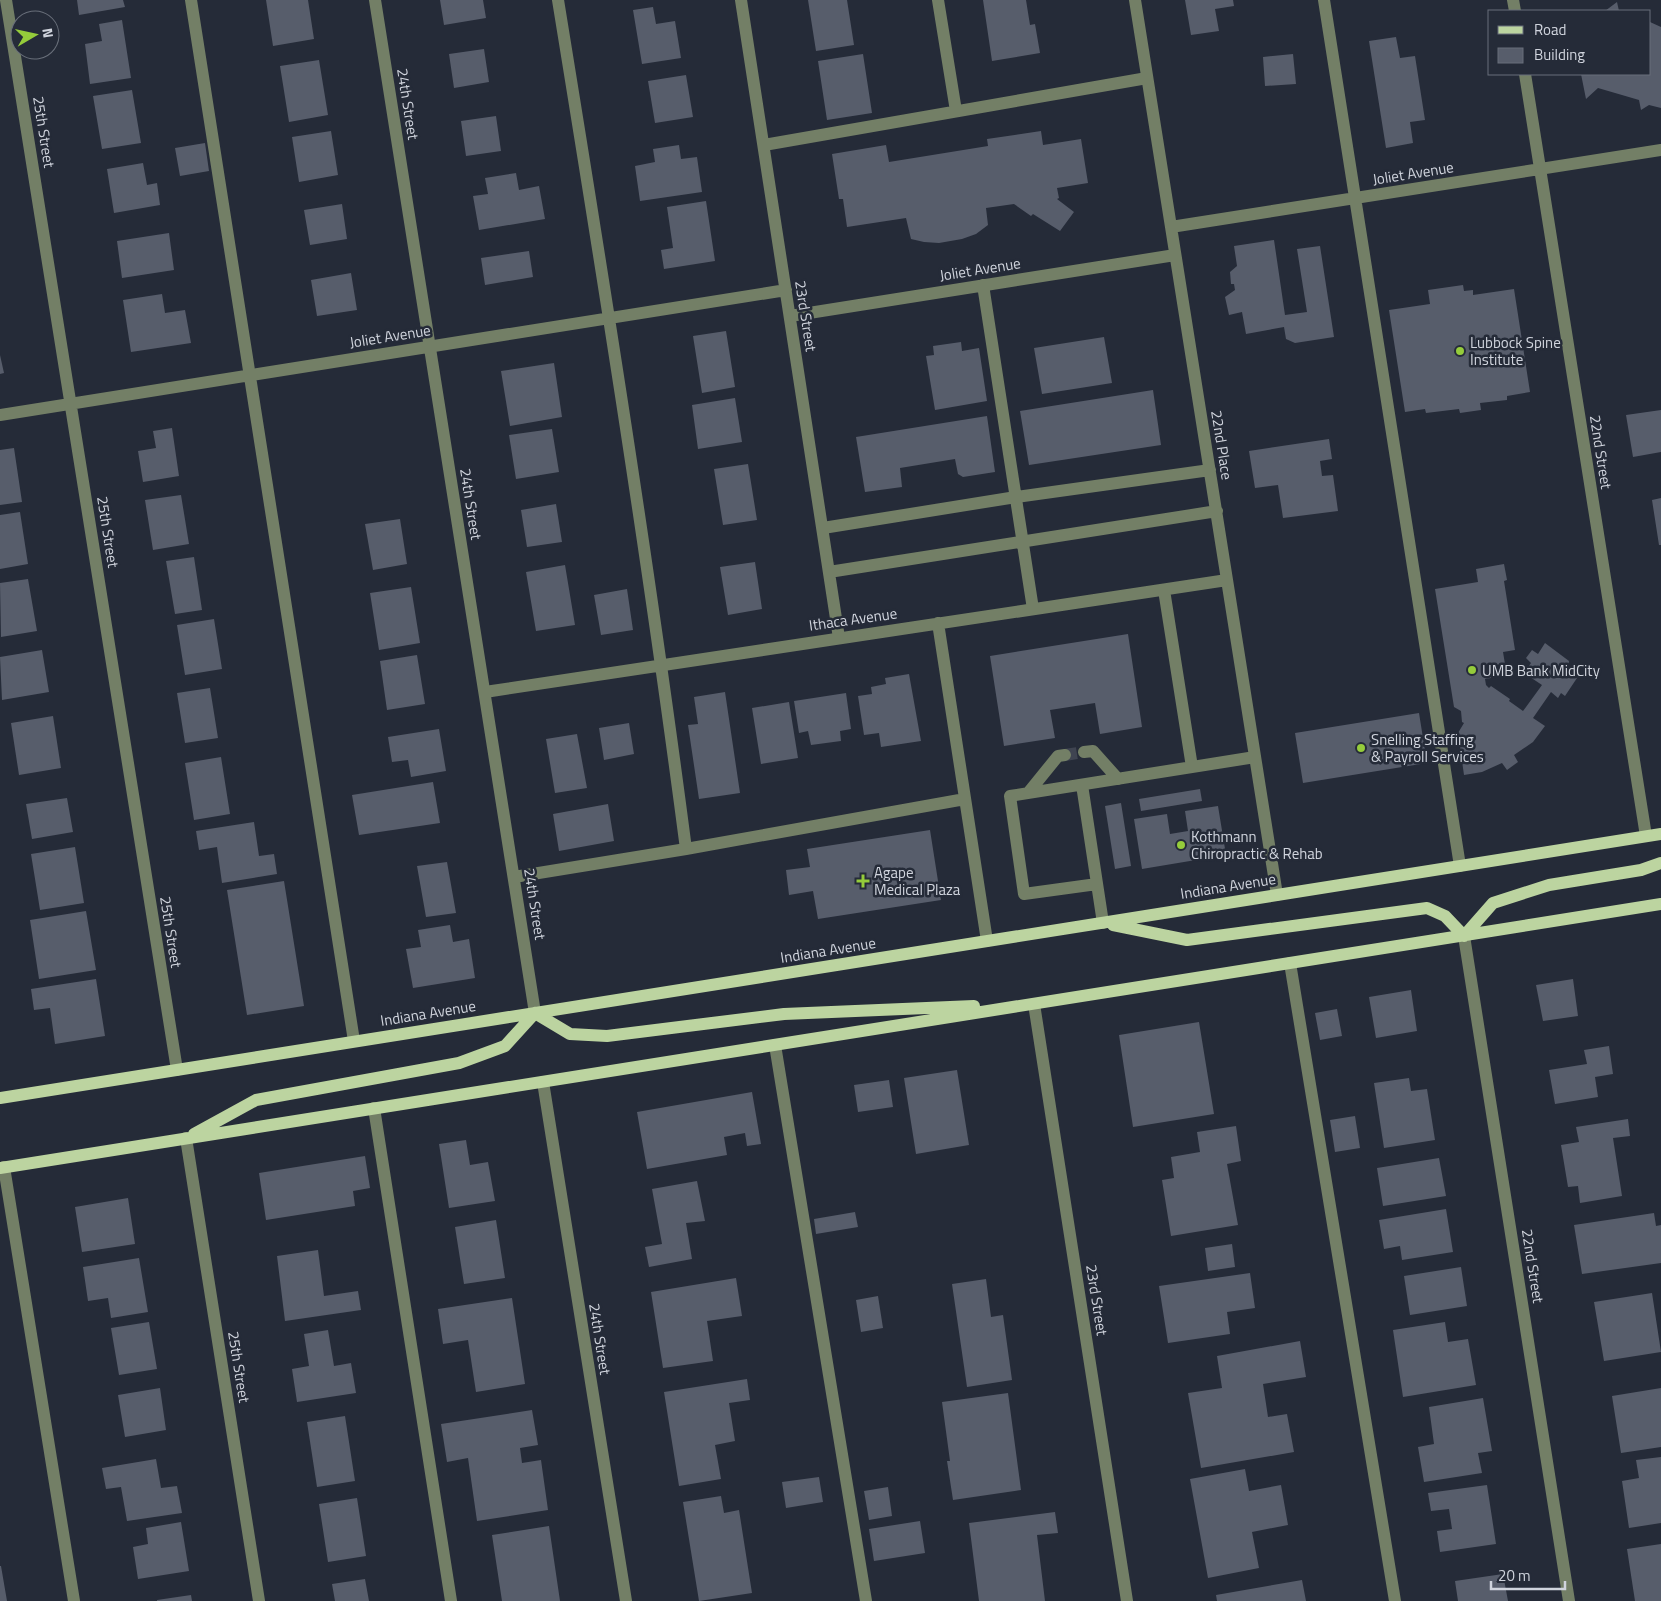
<svg xmlns="http://www.w3.org/2000/svg" width="1661" height="1601" viewBox="0 0 1661 1601" font-family="'Titillium Web',sans-serif">
<style>
.building{fill:#575d6b}
.lines{fill:none;stroke-linecap:round;stroke-linejoin:round}
.minor-tunnel{stroke:#3f4451;stroke-width:12;stroke-dasharray:12 6;stroke-linecap:butt}
.minor{stroke:#737f66;stroke-width:12}
.major{stroke:#bcd4a0;stroke-width:12}
.poi-dot{fill:#95cc3b;stroke:#252b38;stroke-width:2}
.labels{text-anchor:middle;dominant-baseline:central;stroke-width:5;stroke-linejoin:round;paint-order:stroke}
.street-label{font-size:15px;fill:#d0d4dd;stroke:#252b38}
.poi-label{font-size:15px;fill:#d0d4dd;stroke:#252b38;text-anchor:start}
</style>
<rect width="100%" height="100%" fill="#252b38"/>
<!-- building -->
<path class="building" d="M 77,0 L 123,0 L 125,7 L 79,15 Z
M 266,0 L 308,0 L 314,39 L 273,46 Z
M 440,0 L 483,0 L 486,18 L 444,25 Z
M 808,0 L 847,0 L 854,45 L 816,51 Z
M 983,0 L 1026,0 L 1030,25 L 1035,24 L 1040,53 L 992,61 Z
M 1185,0 L 1233,0 L 1234,6 L 1215,9 L 1219,31 L 1191,35 Z
M 1617,2 L 1619,11 L 1605,11 Z
M 653,7 L 656,24 L 675,21 L 681,58 L 642,64 L 633,10 Z
M 122,20 L 131,78 L 90,84 L 85,44 L 102,41 L 99,24 Z
M 1650,22 L 1661,27 L 1661,108 L 1649,105 L 1641,110 L 1639,100 L 1598,88 L 1586,99 L 1581,74 L 1650,74 Z
M 1396,37 L 1400,58 L 1415,56 L 1425,120 L 1410,122 L 1413,143 L 1386,148 L 1369,41 Z
M 484,49 L 489,82 L 454,88 L 449,54 Z
M 863,54 L 872,113 L 827,120 L 818,61 Z
M 1293,54 L 1296,84 L 1265,86 L 1263,57 Z
M 319,60 L 328,115 L 289,122 L 280,66 Z
M 686,75 L 693,117 L 655,123 L 648,81 Z
M 132,90 L 141,143 L 102,149 L 93,96 Z
M 496,116 L 501,151 L 466,156 L 461,121 Z
M 331,131 L 338,175 L 299,182 L 292,137 Z
M 1041,131 L 1043,145 L 1081,139 L 1088,183 L 1057,188 L 1059,198 L 1057,199 L 1074,212 L 1060,231 L 1033,214 L 1031,216 L 1014,204 L 986,208 L 988,225 L 976,234 L 962,239 L 939,243 L 924,242 L 911,239 L 906,218 L 847,227 L 843,199 L 839,199 L 832,154 L 886,145 L 889,162 L 988,146 L 987,139 Z
M 205,143 L 209,171 L 180,176 L 175,148 Z
M 679,145 L 681,159 L 697,157 L 702,192 L 640,201 L 635,166 L 655,162 L 653,149 Z
M 143,163 L 147,185 L 157,183 L 160,205 L 114,213 L 107,169 Z
M 516,173 L 519,190 L 539,186 L 545,219 L 479,230 L 473,196 L 488,194 L 485,178 Z
M 706,201 L 715,261 L 664,269 L 661,250 L 673,248 L 667,207 Z
M 342,204 L 347,239 L 310,245 L 304,210 Z
M 169,233 L 174,270 L 122,278 L 117,241 Z
M 1274,240 L 1285,315 L 1307,312 L 1297,249 L 1320,246 L 1334,337 L 1295,343 L 1286,339 L 1284,327 L 1246,334 L 1242,312 L 1229,315 L 1225,297 L 1235,290 L 1234,284 L 1231,284 L 1230,272 L 1237,266 L 1234,246 Z
M 529,251 L 533,277 L 485,285 L 481,258 Z
M 351,273 L 357,310 L 317,316 L 311,280 Z
M 1463,285 L 1464,291 L 1473,290 L 1473,295 L 1514,289 L 1530,392 L 1507,396 L 1507,400 L 1480,403 L 1481,410 L 1460,413 L 1459,409 L 1426,413 L 1425,409 L 1405,412 L 1389,310 L 1430,304 L 1428,290 Z
M 162,294 L 165,313 L 185,310 L 191,343 L 131,352 L 123,300 Z
M 726,331 L 735,387 L 702,393 L 693,336 Z
M 1104,337 L 1112,383 L 1042,394 L 1034,348 Z
M 961,342 L 962,351 L 979,348 L 987,401 L 935,410 L 926,356 L 934,355 L 933,346 Z
M 0,355 L 4,373 L 0,374 Z
M 554,363 L 562,417 L 510,426 L 501,371 Z
M 1153,390 L 1161,445 L 1029,465 L 1020,411 Z
M 735,398 L 742,442 L 698,449 L 692,405 Z
M 1661,410 L 1661,452 L 1633,457 L 1626,415 Z
M 987,416 L 995,472 L 963,477 L 958,474 L 955,459 L 900,468 L 902,487 L 865,492 L 856,437 Z
M 172,428 L 179,476 L 143,482 L 138,451 L 156,448 L 153,431 Z
M 552,429 L 559,472 L 516,479 L 509,435 Z
M 1329,439 L 1332,459 L 1320,461 L 1322,476 L 1333,475 L 1338,511 L 1283,518 L 1278,485 L 1255,488 L 1249,451 Z
M 14,448 L 22,502 L 0,505 L 0,450 Z
M 748,464 L 757,520 L 723,525 L 714,469 Z
M 181,495 L 189,544 L 153,550 L 145,500 Z
M 1661,498 L 1661,545 L 1659,545 L 1652,500 Z
M 556,504 L 562,542 L 527,547 L 521,510 Z
M 20,512 L 28,564 L 0,569 L 0,515 Z
M 400,519 L 407,564 L 373,570 L 365,524 Z
M 194,557 L 202,610 L 175,614 L 166,561 Z
M 755,562 L 762,609 L 728,615 L 720,567 Z
M 1504,564 L 1507,580 L 1504,581 L 1515,650 L 1503,652 L 1505,664 L 1495,665 L 1497,677 L 1485,679 L 1486,685 L 1489,688 L 1491,686 L 1510,699 L 1509,701 L 1523,711 L 1542,685 L 1524,673 L 1531,663 L 1526,658 L 1532,650 L 1538,654 L 1545,643 L 1569,661 L 1568,667 L 1579,675 L 1565,696 L 1561,693 L 1558,698 L 1551,692 L 1533,718 L 1545,726 L 1533,742 L 1514,755 L 1518,762 L 1507,770 L 1502,763 L 1482,772 L 1464,775 L 1458,733 L 1464,723 L 1462,722 L 1461,711 L 1454,707 L 1435,589 L 1478,582 L 1476,569 Z
M 565,565 L 575,625 L 536,631 L 526,572 Z
M 28,579 L 37,631 L 1,637 L 0,583 Z
M 411,587 L 420,643 L 379,650 L 370,593 Z
M 627,589 L 633,630 L 601,635 L 594,595 Z
M 214,619 L 222,669 L 185,675 L 177,625 Z
M 1128,634 L 1142,727 L 1100,734 L 1095,703 L 1050,710 L 1055,738 L 1004,746 L 990,656 Z
M 42,650 L 49,692 L 2,700 L 0,657 Z
M 417,655 L 425,704 L 387,710 L 380,661 Z
M 909,674 L 921,741 L 881,747 L 879,733 L 864,735 L 858,696 L 872,694 L 871,687 L 886,684 L 885,678 Z
M 210,688 L 218,738 L 185,743 L 177,693 Z
M 725,692 L 740,793 L 699,799 L 688,725 L 698,724 L 694,697 Z
M 846,693 L 851,729 L 840,731 L 841,741 L 811,745 L 808,731 L 799,733 L 794,701 Z
M 789,702 L 798,758 L 761,764 L 752,708 Z
M 1419,713 L 1427,763 L 1303,783 L 1295,733 Z
M 53,716 L 61,768 L 19,775 L 11,723 Z
M 629,723 L 634,754 L 604,760 L 599,728 Z
M 439,729 L 446,771 L 411,777 L 408,760 L 392,762 L 388,737 Z
M 577,734 L 587,788 L 555,793 L 546,739 Z
M 221,757 L 230,814 L 194,820 L 185,763 Z
M 433,782 L 440,823 L 359,835 L 352,795 Z
M 1200,789 L 1202,801 L 1141,811 L 1139,799 Z
M 67,798 L 73,832 L 32,839 L 26,804 Z
M 1121,803 L 1131,866 L 1115,869 L 1105,806 Z
M 608,804 L 614,841 L 559,851 L 553,814 Z
M 1218,806 L 1226,855 L 1142,869 L 1134,819 L 1167,814 L 1170,834 L 1188,831 L 1185,811 Z
M 254,822 L 259,856 L 274,854 L 277,874 L 222,883 L 217,847 L 199,850 L 196,831 Z
M 930,830 L 941,900 L 818,919 L 813,891 L 789,895 L 786,870 L 810,867 L 807,849 Z
M 75,847 L 84,903 L 40,910 L 31,854 Z
M 447,862 L 456,913 L 426,917 L 417,866 Z
M 284,881 L 304,1006 L 247,1015 L 227,890 Z
M 86,911 L 96,970 L 39,979 L 30,920 Z
M 450,925 L 453,942 L 469,939 L 475,978 L 413,988 L 406,949 L 421,947 L 418,930 Z
M 96,979 L 105,1036 L 55,1044 L 50,1008 L 34,1010 L 31,989 Z
M 1573,979 L 1578,1016 L 1543,1021 L 1536,985 Z
M 1411,990 L 1417,1031 L 1376,1038 L 1369,997 Z
M 1337,1009 L 1342,1036 L 1320,1040 L 1315,1013 Z
M 1199,1022 L 1214,1114 L 1133,1127 L 1119,1035 Z
M 1609,1046 L 1613,1074 L 1595,1077 L 1598,1097 L 1555,1104 L 1549,1070 L 1587,1064 L 1584,1050 Z
M 957,1070 L 969,1145 L 916,1154 L 904,1078 Z
M 1409,1078 L 1411,1091 L 1427,1089 L 1435,1140 L 1384,1148 L 1374,1083 Z
M 889,1080 L 893,1107 L 858,1112 L 854,1085 Z
M 752,1092 L 761,1144 L 747,1146 L 745,1133 L 724,1137 L 727,1155 L 647,1169 L 637,1112 Z
M 1355,1116 L 1360,1148 L 1335,1152 L 1330,1120 Z
M 1628,1119 L 1630,1136 L 1613,1138 L 1622,1196 L 1580,1203 L 1578,1186 L 1568,1187 L 1561,1145 L 1579,1142 L 1576,1127 Z
M 1236,1126 L 1241,1161 L 1227,1164 L 1238,1225 L 1171,1236 L 1162,1180 L 1174,1178 L 1171,1157 L 1200,1152 L 1197,1132 Z
M 466,1140 L 470,1165 L 488,1162 L 495,1201 L 449,1208 L 439,1144 Z
M 365,1156 L 370,1188 L 353,1191 L 355,1206 L 266,1220 L 259,1173 Z
M 1439,1158 L 1446,1196 L 1383,1206 L 1377,1168 Z
M 697,1181 L 705,1221 L 686,1223 L 692,1259 L 649,1267 L 645,1247 L 662,1244 L 652,1189 Z
M 128,1198 L 135,1244 L 82,1252 L 75,1207 Z
M 1446,1209 L 1453,1252 L 1402,1260 L 1400,1246 L 1384,1249 L 1379,1220 Z
M 855,1212 L 858,1227 L 816,1234 L 814,1219 Z
M 1654,1213 L 1656,1226 L 1661,1225 L 1661,1263 L 1582,1274 L 1574,1225 Z
M 496,1220 L 505,1278 L 464,1284 L 455,1227 Z
M 1232,1244 L 1235,1267 L 1208,1271 L 1205,1248 Z
M 318,1250 L 324,1296 L 358,1291 L 361,1310 L 285,1321 L 277,1256 Z
M 139,1258 L 148,1312 L 111,1318 L 108,1298 L 88,1301 L 83,1267 Z
M 1461,1267 L 1467,1306 L 1410,1315 L 1404,1276 Z
M 1250,1273 L 1255,1308 L 1227,1312 L 1230,1334 L 1168,1343 L 1159,1286 Z
M 736,1278 L 742,1316 L 707,1321 L 713,1361 L 663,1368 L 651,1292 Z
M 986,1279 L 991,1317 L 1003,1315 L 1012,1380 L 967,1387 L 952,1284 Z
M 1652,1293 L 1661,1352 L 1604,1361 L 1594,1302 Z
M 878,1296 L 883,1328 L 861,1332 L 856,1300 Z
M 512,1298 L 525,1384 L 476,1392 L 468,1340 L 443,1344 L 438,1309 Z
M 149,1322 L 157,1369 L 119,1375 L 111,1328 Z
M 1445,1322 L 1448,1342 L 1468,1339 L 1476,1385 L 1403,1397 L 1393,1330 Z
M 328,1330 L 334,1366 L 351,1363 L 356,1393 L 297,1402 L 292,1369 L 309,1366 L 304,1334 Z
M 1300,1341 L 1306,1377 L 1263,1384 L 1268,1417 L 1287,1414 L 1294,1452 L 1201,1468 L 1188,1393 L 1222,1388 L 1217,1356 Z
M 747,1379 L 750,1400 L 729,1403 L 735,1441 L 715,1445 L 721,1479 L 679,1486 L 664,1392 Z
M 160,1388 L 166,1430 L 125,1437 L 118,1395 Z
M 1661,1388 L 1661,1447 L 1621,1453 L 1612,1396 Z
M 1008,1393 L 1021,1490 L 953,1500 L 947,1461 L 950,1461 L 942,1402 Z
M 1483,1398 L 1492,1451 L 1478,1453 L 1482,1473 L 1424,1482 L 1418,1447 L 1434,1444 L 1429,1407 Z
M 532,1410 L 538,1445 L 520,1448 L 522,1463 L 541,1460 L 548,1510 L 477,1521 L 468,1458 L 447,1462 L 441,1424 Z
M 345,1416 L 355,1481 L 317,1487 L 307,1422 Z
M 1661,1457 L 1661,1523 L 1629,1528 L 1622,1481 L 1639,1478 L 1636,1460 Z
M 156,1459 L 161,1488 L 177,1486 L 182,1513 L 127,1521 L 121,1487 L 106,1489 L 102,1468 Z
M 1245,1469 L 1249,1491 L 1281,1485 L 1288,1525 L 1252,1532 L 1259,1568 L 1208,1578 L 1190,1479 Z
M 819,1477 L 823,1502 L 786,1508 L 782,1482 Z
M 1487,1485 L 1496,1544 L 1440,1552 L 1437,1531 L 1452,1529 L 1449,1509 L 1431,1511 L 1428,1493 Z
M 888,1487 L 892,1516 L 869,1520 L 864,1491 Z
M 721,1496 L 724,1513 L 739,1510 L 752,1593 L 699,1601 L 683,1502 Z
M 357,1498 L 366,1556 L 328,1562 L 319,1504 Z
M 1055,1512 L 1058,1533 L 1037,1535 L 1045,1601 L 979,1601 L 969,1523 Z
M 920,1521 L 925,1553 L 874,1561 L 869,1529 Z
M 181,1522 L 189,1571 L 138,1579 L 133,1547 L 148,1544 L 146,1528 Z
M 549,1526 L 560,1601 L 502,1601 L 492,1535 Z
M 1661,1544 L 1661,1601 L 1635,1601 L 1627,1549 Z
M 0,1566 L 1,1566 L 7,1601 L 0,1601 Z
M 1503,1574 L 1508,1601 L 1458,1601 L 1455,1581 Z
M 365,1579 L 369,1601 L 335,1601 L 332,1584 Z
M 1302,1580 L 1306,1601 L 1217,1601 L 1216,1595 Z
M 191,1595 L 192,1601 L 157,1601 L 157,1600 Z"/>
<g class="lines">
<!-- minor-tunnel -->
<path class="minor-tunnel" d="M 1065,755 L 1084,752"/>
<!-- minor -->
<path class="minor" d="M 6,0 L 177,1070
M 191,0 L 354,1041
M 375,0 L 535,1013
M 558,0 C 604,283 649,565 686,849
M 741,0 L 839,638
M 938,0 L 956,111
M 1135,0 L 1277,895
M 1324,0 L 1460,866
M 1513,0 L 1515,11
M 1525,74 L 1646,836
M 764,145 L 1147,78
M 1171,227 L 1661,150
M 983,285 L 1033,609
M 790,316 L 1175,255
M 0,415 L 786,290
M 823,528 L 1016,497 L 1210,470
M 829,572 L 1217,511
M 1164,590 L 1192,767
M 938,623 L 987,941
M 485,692 L 1227,580
M 1084,752 L 1093,751 L 1118,779
M 1082,785 L 1103,923
M 1028,793 L 1058,756 L 1065,755
M 514,877 L 686,849 L 965,799
M 1097,884 L 1024,894 L 1010,796 L 1255,757
M 1464,936 L 1569,1601
M 1290,963 L 1395,1601
M 1034,1004 L 1127,1601
M 775,1045 L 866,1601
M 543,1082 L 626,1601
M 374,1108 L 451,1601
M 186,1138 L 259,1601
M 4,1167 L 74,1601"/>
<!-- major -->
<path class="major" d="M 1113,925 L 1187,940 L 1427,908 L 1445,916 L 1464,936
M 1464,936 L 1493,903 L 1549,885 L 1641,870 L 1661,863
M 0,1098 L 1661,834
M 194,1134 L 256,1100 L 459,1063 L 505,1046 L 535,1013 L 570,1034 L 607,1036 L 784,1014 L 974,1006
M 0,1168 L 1661,904"/>
</g>
<!-- markers -->
<g class="poi-dot">
<circle cx="1460" cy="351" r="5"/>
<circle cx="1472" cy="670" r="5"/>
<circle cx="1361" cy="748" r="5"/>
<circle cx="1181" cy="845" r="5"/>
<path d="M860.5 873.5h5v5h5v5h-5v5h-5v-5h-5v-5h5z"/>
</g>
<g class="labels">
<!-- street labels -->
<g class="street-label">
<text transform="translate(408 104) rotate(81)">24th Street</text>
<text transform="translate(44 132) rotate(81)">25th Street</text>
<text transform="translate(1413 173) rotate(-9)">Joliet Avenue</text>
<text transform="translate(980 269) rotate(-9)">Joliet Avenue</text>
<text transform="translate(806 316) rotate(81)">23rd Street</text>
<text transform="translate(390 336) rotate(-9)">Joliet Avenue</text>
<text transform="translate(1222 445) rotate(81)">22nd Place</text>
<text transform="translate(1601 452) rotate(81)">22nd Street</text>
<text transform="translate(471 504) rotate(81)">24th Street</text>
<text transform="translate(108 532) rotate(81)">25th Street</text>
<text transform="translate(853 619) rotate(-8)">Ithaca Avenue</text>
<text transform="translate(1228 886) rotate(-9)">Indiana Avenue</text>
<text transform="translate(535 904) rotate(81)">24th Street</text>
<text transform="translate(171 932) rotate(81)">25th Street</text>
<text transform="translate(828 950) rotate(-9)">Indiana Avenue</text>
<text transform="translate(428 1013) rotate(-9)">Indiana Avenue</text>
<text transform="translate(1533 1266) rotate(81)">22nd Street</text>
<text transform="translate(1097 1300) rotate(81)">23rd Street</text>
<text transform="translate(600 1339) rotate(81)">24th Street</text>
<text transform="translate(239 1367) rotate(81)">25th Street</text>
</g>
<!-- poi labels -->
<g class="poi-label">
<text x="1470" y="342">Lubbock Spine<tspan x="1470" dy="17">Institute</tspan></text>
<text x="1482" y="670">UMB Bank MidCity</text>
<text x="1371" y="739">Snelling Staffing<tspan x="1371" dy="17">&amp; Payroll Services</tspan></text>
<text x="1191" y="836">Kothmann<tspan x="1191" dy="17">Chiropractic &amp; Rehab</tspan></text>
<text x="874" y="872">Agape<tspan x="874" dy="17">Medical Plaza</tspan></text>
</g>
</g>
<!-- legend -->
<rect x="1488" y="10" width="162" height="65" fill="#252b38" stroke="#696f7a"/>
<rect x="1498" y="26" width="25" height="8" fill="#bcd4a0" stroke="#696f7a"/>
<text x="1534" y="35" font-size="15" fill="#d0d4dd">Road</text>
<rect x="1498" y="48" width="25" height="15" fill="#575d6b" stroke="#696f7a"/>
<text x="1534" y="60" font-size="15" fill="#d0d4dd">Building</text>
<!-- north arrow -->
<g transform="translate(35 35) rotate(81)"><circle r="24" fill="#252b38" stroke="#696f7a"/>
<path d="M0-4L9 19L0 12L-9 19Z" fill="#95cc3b"/>
<text y="-8" font-size="14" font-weight="bold" text-anchor="middle" fill="#d0d4dd">N</text>
</g>
<!-- scale -->
<path d="M1491 1581v8h74v-8" fill="none" stroke="#d0d4dd" stroke-width="2.5"/>
<text x="1498" y="1581" font-size="15" fill="#d0d4dd" stroke="#252b38" stroke-width="4" paint-order="stroke">20 m</text>
</svg>
